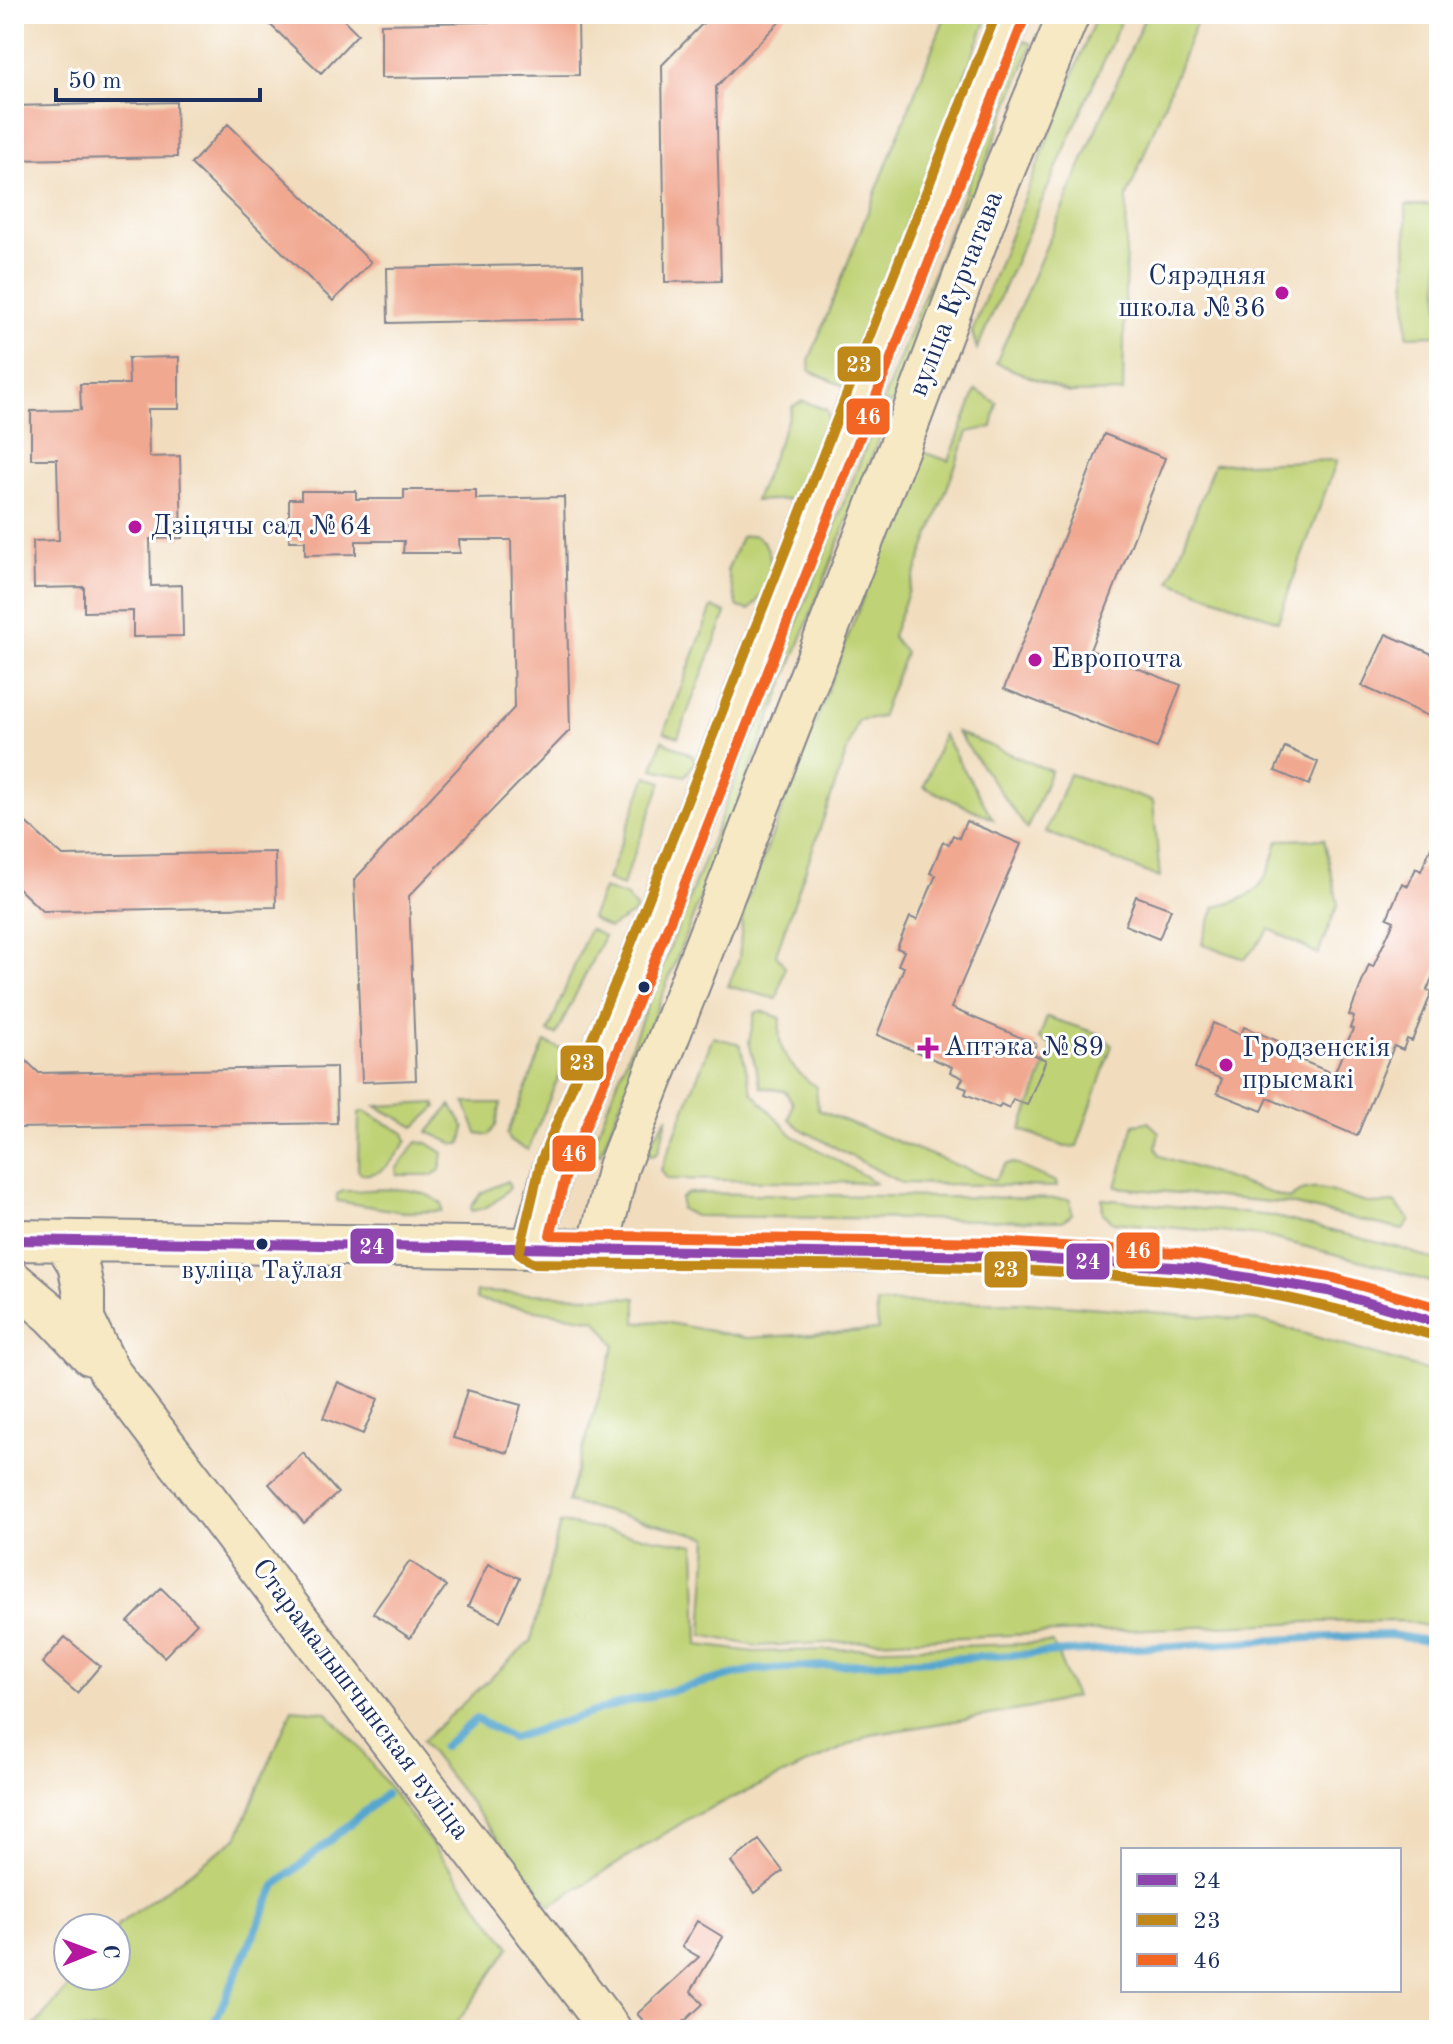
<svg xmlns="http://www.w3.org/2000/svg" width="1453" height="2044" viewBox="0 0 1453 2044" font-family="'Old Standard TT',serif">
<style>
.green{fill:#bfd275;stroke:#6d806a;stroke-width:2}
.lines{fill:none;stroke-linecap:round;stroke-linejoin:round}
.stream{stroke:#54a6cf;stroke-width:8}
.building{fill:#f1a891}
.tertiary-casing{stroke:#86868e;stroke-width:40}
.secondary-casing{stroke:#86868e;stroke-width:44}
.tertiary{stroke:#fff;stroke-width:36}
.secondary{stroke:#f7e9c3;stroke-width:40}
.bus-1-casing{stroke:#fff;stroke-width:16}
.bus-2-casing{stroke:#fff;stroke-width:16}
.bus-3-casing{stroke:#fff;stroke-width:16}
.bus-1{stroke:#8e44ad;stroke-width:10}
.bus-2{stroke:#c08818;stroke-width:10}
.bus-3{stroke:#f26522;stroke-width:10}
.poi-dot{fill:#b5179e;stroke:#fff;stroke-width:3}
.bus-dot{fill:#1b2f5e;stroke:#fff;stroke-width:3}
.labels{text-anchor:middle;dominant-baseline:central;stroke-width:6;stroke-linejoin:round;paint-order:stroke}
.bus-label{font-size:26px;fill:#1b2f5e;stroke:#fff}
.poi-label{font-size:28px;fill:#1b2f5e;stroke:#fff;text-anchor:start}
.street-label{font-size:28px;fill:#1b2f5e;stroke:#fff}
.line-badge{stroke:#fff;stroke-width:3}
.badge-label{font-size:22px;text-anchor:middle;font-weight:bold;fill:#fff}
</style>
<rect width="100%" height="100%" fill="#fff"/>
<filter id="ink" filterUnits="userSpaceOnUse"><feTurbulence type="fractalNoise" baseFrequency=".0125" numOctaves="2"/><feDisplacementMap in="SourceGraphic" scale="16" xChannelSelector="R" yChannelSelector="G"/><feConvolveMatrix kernelMatrix="1 2 1 2 8 2 1 2 1" color-interpolation-filters="sRGB"/></filter>
<filter id="wash" filterUnits="userSpaceOnUse"><feTurbulence type="fractalNoise" baseFrequency=".006" numOctaves="4" result="noise"/><feDisplacementMap in="SourceGraphic" scale="32" xChannelSelector="R" yChannelSelector="G"/><feGaussianBlur stdDeviation="1.8" result="paint"/><feColorMatrix in="noise" values="0 0 0 0 0 0 0 0 0 0 0 0 0 0 0 0 0 1.4 0 .05"/><feComposite in="paint" operator="in"/></filter>
<g filter="url(#wash)">
<rect width="100%" height="100%" fill="#f1ddbe"/>
<!-- green -->
<path class="green" d="M 946,14 L 989,14 L 843,386 L 810,371 L 809,361 Z
M 1097,14 L 1124,14 L 977,349 L 972,332 Z
M 1146,14 L 1200,14 L 1127,197 L 1123,392 L 1069,393 L 996,363 Z
M 1024,41 L 1032,44 L 892,404 L 883,401 Z
M 1406,205 L 1439,205 L 1439,335 L 1407,336 Z
M 976,390 L 997,403 L 992,427 L 968,432 L 892,636 L 905,653 L 881,717 L 858,720 L 776,954 L 785,967 L 777,999 L 728,986 L 739,959 L 743,911 L 919,451 L 949,461 Z
M 803,401 L 827,410 L 829,420 L 799,499 L 755,501 L 793,406 Z
M 873,428 L 882,431 L 601,1153 L 589,1154 Z
M 1337,460 L 1278,621 L 1170,581 L 1214,464 Z
M 754,535 C 783,549 769,594 749,610 L 738,607 L 727,571 L 741,537 Z
M 712,607 L 726,613 L 678,737 L 664,732 Z
M 957,732 L 1051,771 L 1027,829 Z
M 943,734 L 993,819 L 924,787 Z
M 662,740 L 693,756 L 695,763 L 685,776 L 653,769 Z
M 1069,774 L 1153,801 L 1160,878 L 1046,832 Z
M 647,776 L 662,782 L 622,886 L 607,880 Z
M 1324,839 L 1338,904 L 1318,954 L 1270,929 L 1245,959 L 1202,944 L 1215,907 C 1260,898 1268,881 1278,840 Z
M 603,889 L 626,896 L 636,908 L 634,913 L 609,928 L 591,918 Z
M 589,929 L 604,936 L 556,1035 L 548,1032 Z
M 761,1011 L 781,1018 C 774,1051 791,1068 816,1087 L 818,1110 L 994,1180 L 1006,1164 L 1013,1163 L 1056,1182 L 1057,1187 L 901,1183 L 799,1128 L 789,1119 L 793,1103 L 785,1091 L 761,1087 L 749,1042 L 755,1013 Z
M 1047,1017 L 1099,1034 L 1112,1045 L 1077,1146 L 1065,1147 L 1021,1130 L 1053,1046 L 1039,1039 Z
M 713,1037 L 740,1044 L 752,1092 L 792,1135 L 877,1183 L 667,1179 L 661,1170 Z
M 545,1042 L 561,1049 L 566,1059 L 528,1150 L 511,1142 L 507,1134 Z
M 435,1103 L 437,1107 L 415,1127 L 376,1106 Z
M 465,1103 L 501,1103 L 496,1125 L 489,1135 L 477,1133 Z
M 451,1105 L 465,1128 L 461,1144 L 454,1144 L 428,1132 Z
M 364,1111 L 404,1133 L 407,1141 C 393,1159 386,1176 362,1174 L 358,1170 L 359,1113 Z
M 668,1116 L 658,1152 L 651,1156 L 648,1147 Z
M 1148,1122 L 1159,1132 L 1156,1148 L 1160,1156 L 1289,1199 C 1314,1176 1340,1198 1369,1203 C 1377,1205 1387,1203 1395,1203 L 1410,1220 L 1403,1230 L 1290,1204 L 1116,1187 L 1134,1124 Z
M 417,1142 L 427,1143 L 443,1153 L 440,1170 L 433,1175 L 397,1175 L 396,1169 Z
M 507,1181 L 510,1187 C 498,1200 490,1208 472,1211 L 471,1207 L 481,1193 Z
M 343,1191 C 375,1191 417,1182 442,1204 L 442,1211 L 403,1212 L 337,1201 L 337,1194 Z
M 688,1193 L 1070,1199 L 1072,1214 L 1062,1221 L 694,1216 L 681,1209 L 681,1198 Z
M 1102,1199 L 1272,1216 L 1400,1248 L 1439,1262 L 1439,1285 L 1378,1265 L 1263,1236 L 1113,1222 L 1103,1213 Z
M 477,1292 L 636,1298 L 636,1323 L 659,1321 L 747,1338 L 878,1330 L 876,1303 L 1027,1302 L 1262,1321 L 1439,1374 L 1439,1629 L 1403,1621 L 1309,1622 L 757,1646 L 702,1635 L 708,1537 L 567,1502 L 615,1345 L 596,1320 L 476,1300 Z
M 560,1523 L 695,1545 L 698,1645 L 755,1652 L 1053,1643 L 1075,1697 L 1031,1708 L 871,1735 L 693,1816 L 550,1906 L 422,1741 L 531,1641 Z
M 292,1709 L 326,1712 L 357,1745 L 510,1947 L 452,2030 L 31,2030 L 78,1976 L 116,1976 L 116,1928 L 119,1924 L 237,1838 Z"/>
<g class="lines">
<!-- stream -->
<path class="stream" d="M 443,1747 L 476,1719 L 512,1738 L 619,1704 L 753,1670 L 1310,1638 L 1391,1635 L 1439,1643
M 211,2030 L 276,1885 L 386,1794"/>
</g>
<g id="blocks">
<!-- building -->
<path class="building" d="M 259,14 L 338,14 L 358,34 L 321,73 Z
M 712,14 L 787,14 L 716,87 L 721,281 L 665,282 L 662,65 Z
M 578,20 L 579,75 L 381,78 L 381,24 Z
M 176,102 L 177,157 L 14,160 L 14,106 Z
M 228,124 L 371,262 L 333,301 L 191,164 Z
M 583,264 L 584,319 L 388,323 L 387,268 Z
M 179,357 L 179,409 L 148,409 L 149,457 L 180,456 L 182,538 L 150,539 L 151,586 L 182,585 L 183,636 L 133,637 L 133,611 L 84,612 L 84,587 L 34,588 L 33,541 L 59,540 L 57,459 L 31,459 L 31,411 L 81,410 L 80,384 L 129,384 L 128,358 Z
M 1104,434 L 1165,458 L 1090,650 L 1181,685 L 1157,748 L 1004,689 Z
M 404,490 L 476,490 L 476,499 L 564,497 L 570,730 L 409,896 L 416,1080 L 362,1082 L 354,880 L 514,708 L 511,540 L 459,540 L 460,553 L 403,553 L 404,541 L 356,541 L 356,554 L 305,555 L 305,541 L 289,541 L 289,499 L 301,499 L 301,491 L 356,491 L 356,499 L 404,499 Z
M 1386,634 L 1439,657 L 1439,721 L 1362,686 Z
M 1285,747 L 1318,762 L 1309,785 L 1275,771 Z
M 14,812 L 63,856 L 275,852 L 276,907 L 42,911 L 14,884 Z
M 966,821 L 1021,844 L 951,1008 L 1036,1044 L 1032,1054 L 1046,1060 L 1027,1105 L 1013,1099 L 1009,1108 L 1001,1104 L 999,1108 L 965,1094 L 967,1089 L 959,1086 L 963,1078 L 950,1072 L 952,1067 L 877,1035 L 904,967 L 898,965 L 904,951 L 897,948 L 910,917 L 917,920 L 936,875 L 930,873 L 943,842 L 949,844 L 953,835 L 959,838 Z
M 1439,828 L 1439,962 L 1427,990 L 1432,992 L 1412,1041 L 1407,1039 L 1403,1050 L 1394,1046 L 1357,1136 L 1268,1098 L 1262,1111 L 1217,1093 L 1222,1079 L 1195,1068 L 1213,1023 L 1241,1035 L 1244,1027 L 1290,1046 L 1286,1054 L 1334,1074 L 1353,1029 L 1350,1028 L 1354,1017 L 1349,1015 L 1369,965 L 1373,967 L 1394,921 L 1387,918 L 1402,883 L 1408,886 L 1416,868 L 1421,871 Z
M 1136,896 L 1171,909 L 1159,939 L 1125,925 Z
M 14,1049 L 39,1073 L 336,1067 L 337,1123 L 14,1128 Z
M 338,1382 L 378,1399 L 363,1434 L 323,1418 Z
M 467,1390 L 521,1405 L 508,1453 L 453,1438 Z
M 303,1453 L 338,1493 L 304,1523 L 269,1484 Z
M 410,1561 L 446,1586 L 410,1638 L 373,1613 Z
M 488,1564 L 520,1578 L 500,1621 L 468,1606 Z
M 161,1588 L 197,1623 L 164,1657 L 128,1622 Z
M 65,1637 L 100,1666 L 77,1693 L 42,1663 Z
M 759,1840 L 783,1871 L 754,1893 L 731,1862 Z
M 697,1921 L 723,1937 L 691,1991 L 703,2004 L 675,2030 L 652,2030 L 637,2014 L 699,1957 L 682,1947 Z"/>
</g>
</g>
<g filter="url(#ink)">
<use href="#blocks" fill-opacity="0" stroke="#86868e" stroke-width="2"/>
<g class="lines">
<!-- tertiary casing -->
<g class="tertiary-casing">
<path id="tertiary" d="M 598,1249 L 1000,1256 L 1190,1268 L 1328,1291 L 1439,1323"/>
</g>
<!-- secondary casing -->
<g class="secondary-casing">
<path id="secondary" d="M 14,1240 L 598,1249 L 618,1167 L 908,425 L 996,190 L 1069,14
M 64,1241 L 78,1264 L 84,1293 L 84,1320 L 109,1371 L 611,2030
M 532,1249 L 554,1166 L 637,967 L 1011,14
M 14,1282 L 53,1315 L 91,1355"/>
</g>
<!-- tertiary -->
<use href="#tertiary" class="tertiary"/>
<!-- secondary -->
<use href="#secondary" class="secondary"/>
<!-- bus-1 casing -->
<g class="bus-1-casing">
<path id="bus-1" d="M 14,1240 L 1000,1256 L 1190,1268 L 1328,1291 L 1439,1323"/>
</g>
<!-- bus-2 casing -->
<g class="bus-2-casing">
<path id="bus-2" d="M 996,14 L 624,962 L 541,1161 L 519,1254 L 532,1263 C 749,1266 970,1260 1187,1282 C 1271,1290 1354,1313 1435,1336"/>
</g>
<!-- bus-3 casing -->
<g class="bus-3-casing">
<path id="bus-3" d="M 1024,19 L 650,972 L 567,1171 L 550,1235 L 1000,1242 L 1191,1254 L 1330,1277 L 1439,1308"/>
</g>
<!-- bus-1 -->
<use href="#bus-1" class="bus-1"/>
<!-- bus-2 -->
<use href="#bus-2" class="bus-2"/>
<!-- bus-3 -->
<use href="#bus-3" class="bus-3"/>
</g>
</g>
<!-- markers -->
<g class="poi-dot">
<circle cx="1282" cy="293" r="8"/>
<circle cx="135" cy="527" r="8"/>
<circle cx="1035" cy="660" r="8"/>
<path d="M924 1036h8v8h8v8h-8v8h-8v-8h-8v-8h8z"/>
<circle cx="1226" cy="1065" r="8"/>
</g>
<g class="bus-dot">
<circle cx="644" cy="987" r="7"/>
<circle cx="262" cy="1244" r="7"/>
</g>
<g class="labels">
<!-- bus labels -->
<g class="bus-label">
<text x="262" y="1271">вуліца Таўлая</text>
</g>
<!-- poi labels -->
<g class="poi-label">
<text x="1266" y="277" text-anchor="end">Сярэдняя<tspan x="1266" dy="32">школа №36</tspan></text>
<text x="151" y="527">Дзіцячы сад №64</text>
<text x="1051" y="660">Европочта</text>
<text x="944" y="1048">Аптэка №89</text>
<text x="1242" y="1049">Гродзенскія<tspan x="1242" dy="32">прысмакі</tspan></text>
</g>
<!-- street labels -->
<g class="street-label">
<text transform="translate(957 294) rotate(-69)">вуліца Курчатава</text>
<text transform="translate(360 1700) rotate(53)">Старамалышчынская вуліца</text>
</g>
</g>
<g class="line-badge">
<rect x="836" y="345" width="46" height="38" rx="8" fill="#c08818"/>
<rect x="845" y="397" width="46" height="39" rx="8" fill="#f26522"/>
<rect x="559" y="1044" width="46" height="38" rx="8" fill="#c08818"/>
<rect x="551" y="1134" width="46" height="39" rx="8" fill="#f26522"/>
<rect x="349" y="1227" width="46" height="38" rx="8" fill="#8e44ad"/>
<rect x="1115" y="1231" width="46" height="39" rx="8" fill="#f26522"/>
<rect x="1065" y="1242" width="46" height="39" rx="8" fill="#8e44ad"/>
<rect x="983" y="1250" width="46" height="39" rx="8" fill="#c08818"/>
</g>
<g class="badge-label">
<text x="859" y="372">23</text>
<text x="868" y="424">46</text>
<text x="582" y="1070">23</text>
<text x="574" y="1161">46</text>
<text x="372" y="1254">24</text>
<text x="1138" y="1258">46</text>
<text x="1088" y="1269">24</text>
<text x="1006" y="1277">23</text>
</g>
<!-- margin -->
<rect width="1453" height="2044" fill="none" stroke="#fff" stroke-width="48"/>
<!-- legend -->
<rect x="1121" y="1848" width="280" height="144" fill="#ffffff" stroke="#a4acbf" stroke-width="2"/>
<rect x="1137" y="1874" width="40" height="12" fill="#8e44ad" stroke="#a4acbf" stroke-width="2"/>
<text x="1193" y="1888" font-size="24" fill="#1b2f5e">24</text>
<rect x="1137" y="1914" width="40" height="12" fill="#c08818" stroke="#a4acbf" stroke-width="2"/>
<text x="1193" y="1928" font-size="24" fill="#1b2f5e">23</text>
<rect x="1137" y="1954" width="40" height="12" fill="#f26522" stroke="#a4acbf" stroke-width="2"/>
<text x="1193" y="1968" font-size="24" fill="#1b2f5e">46</text>
<!-- north arrow -->
<g transform="translate(92 1952) rotate(89)"><circle r="38" fill="#ffffff" stroke="#a4acbf" stroke-width="2"/>
<path d="M0-6L14 30L0 20L-14 30Z" fill="#b5179e"/>
<text y="-12" font-size="22" font-weight="bold" text-anchor="middle" fill="#1b2f5e">С</text>
</g>
<!-- scale -->
<path d="M56 88v12h204v-12" fill="none" stroke="#1b2f5e" stroke-width="4"/>
<text x="68" y="88" font-size="24" fill="#1b2f5e" stroke="#ffffff" stroke-width="6" paint-order="stroke">50 m</text>
</svg>
